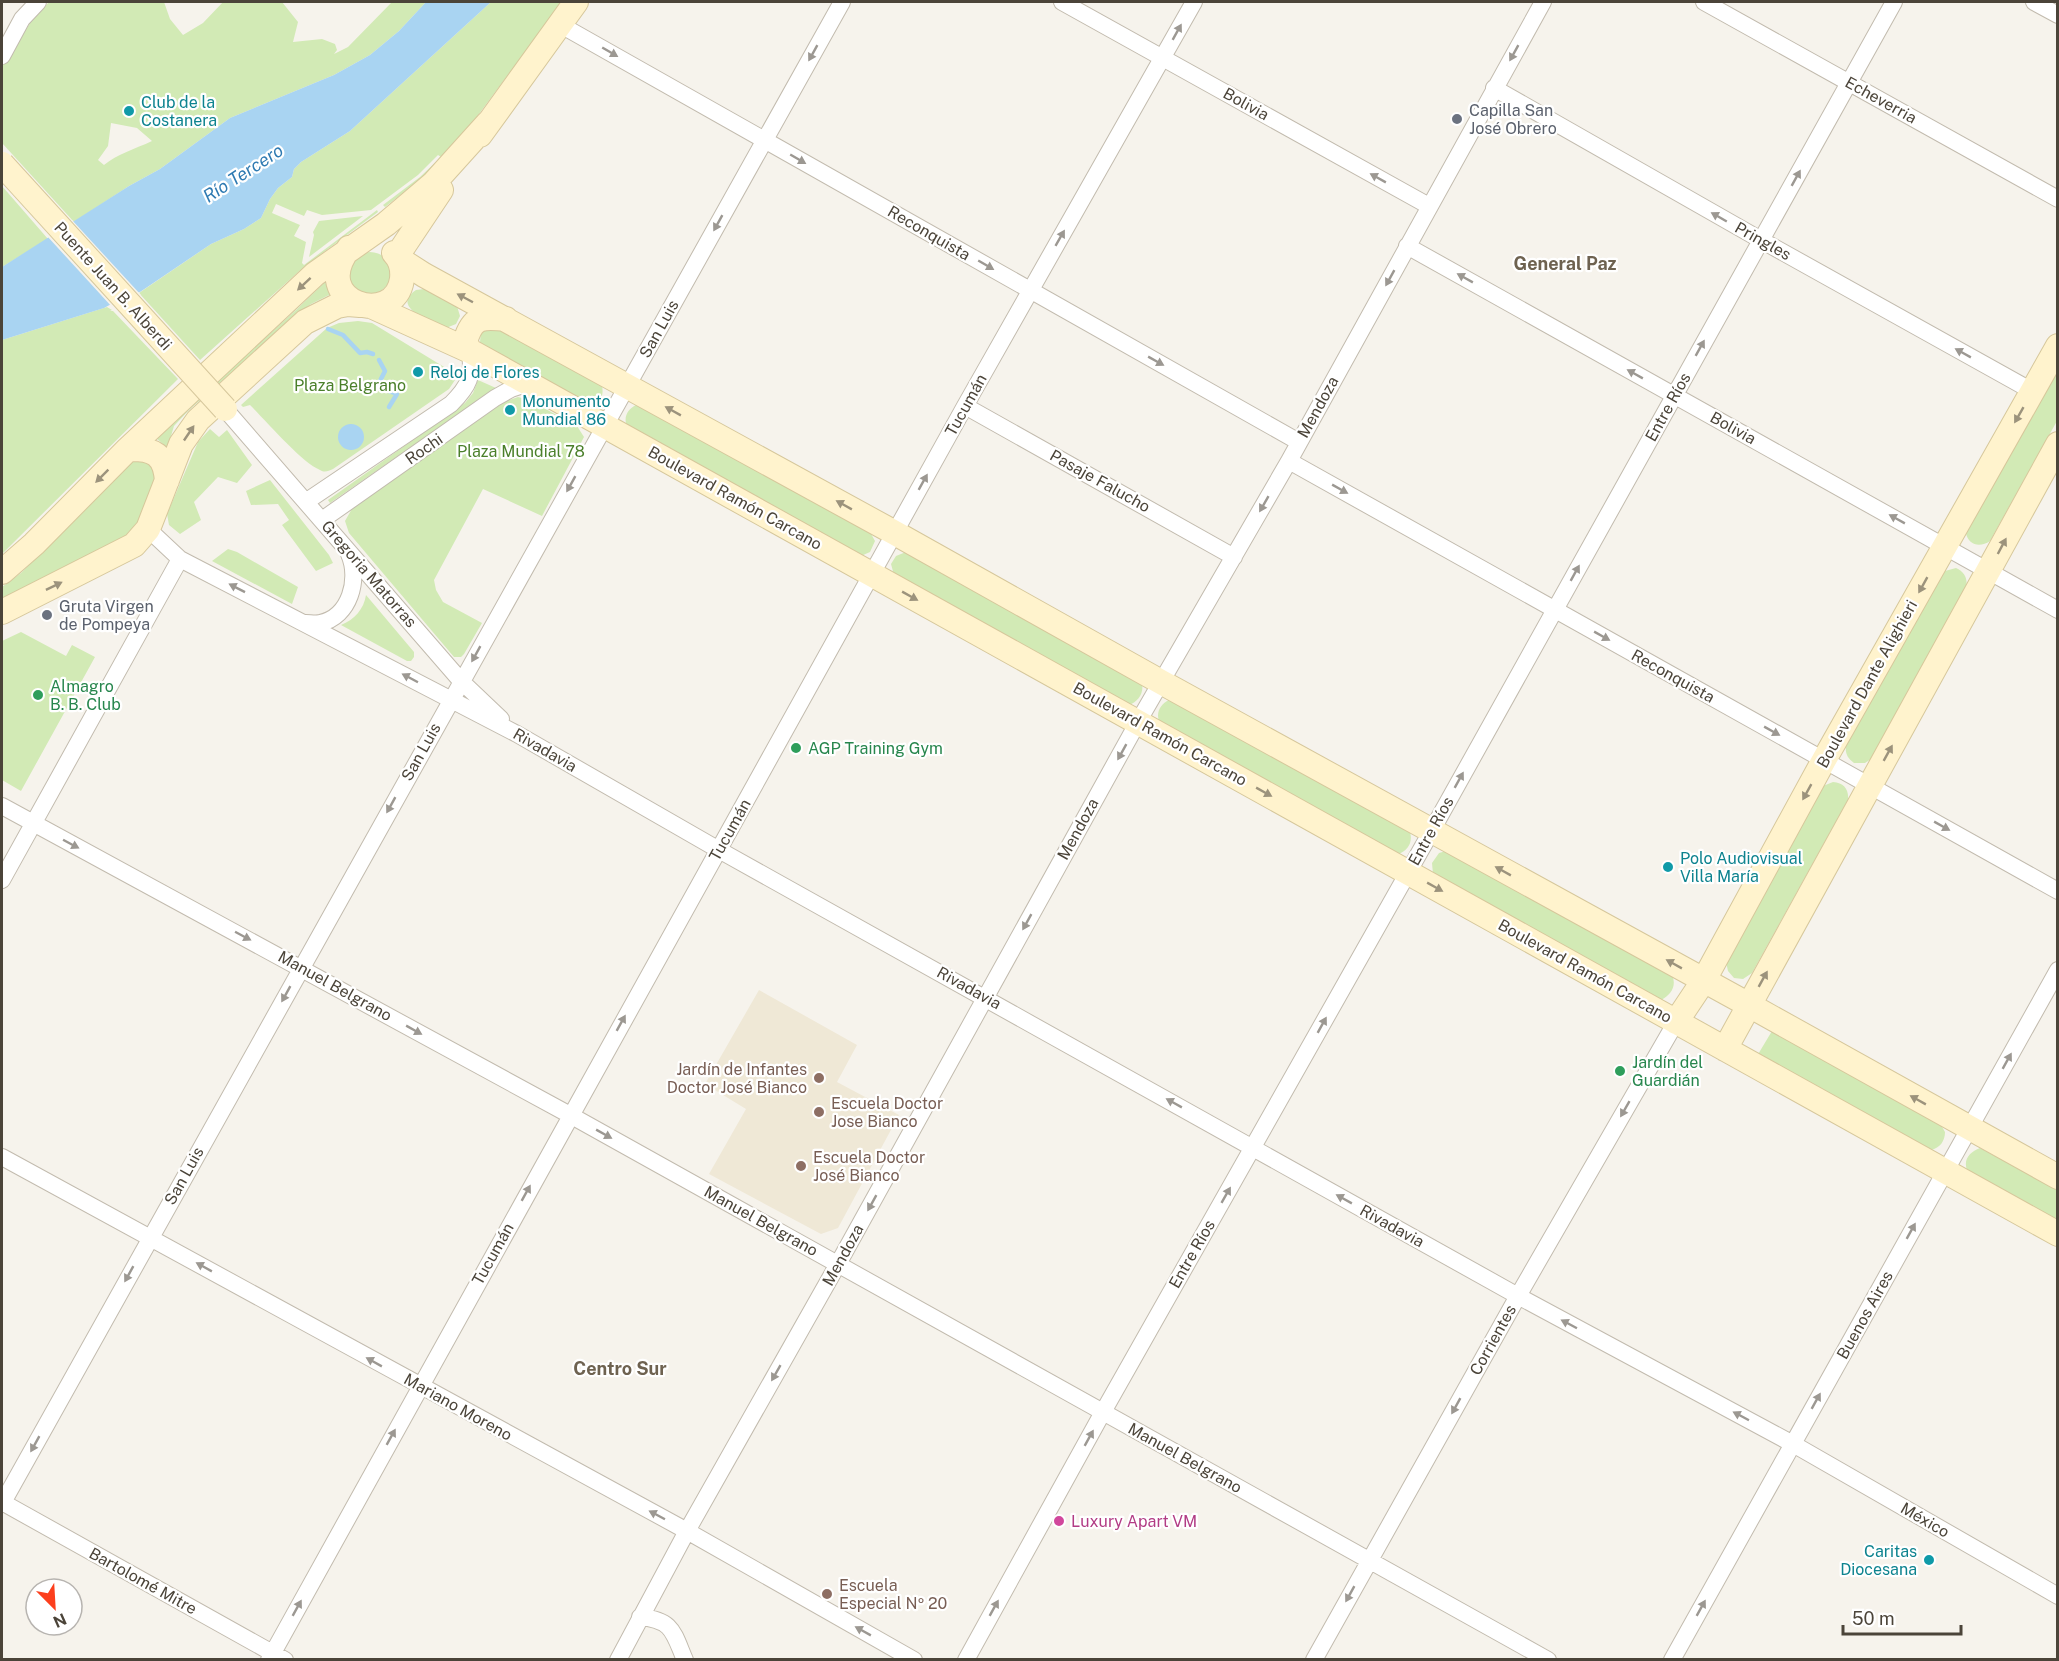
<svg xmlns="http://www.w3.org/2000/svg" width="2059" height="1661" viewBox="0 0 2059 1661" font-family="'Public Sans',sans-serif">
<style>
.education{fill:#efe8d6}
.green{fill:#d2eab5;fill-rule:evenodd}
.water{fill:#a9d4f2}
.pier{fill:#f6f3ec}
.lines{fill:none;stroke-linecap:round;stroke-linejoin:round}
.stream{stroke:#a9d4f2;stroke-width:4.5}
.street-casing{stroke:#c2bbae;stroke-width:18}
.secondary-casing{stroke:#d6c79b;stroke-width:26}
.street{stroke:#fff;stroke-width:16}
.secondary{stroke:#fff3cd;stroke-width:24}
.secondary-bridge-casing{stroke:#d6c79b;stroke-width:26;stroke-linecap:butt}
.secondary-bridge{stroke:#fff3cd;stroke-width:24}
.oneway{fill:#9c9892}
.oneway2{fill:#9c937c}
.culture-dot{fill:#0f9aa8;stroke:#fff;stroke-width:2}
.worship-dot{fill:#6b7280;stroke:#fff;stroke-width:2}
.leisure-dot{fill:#2e9e5b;stroke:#fff;stroke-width:2}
.education-dot{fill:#8d6e63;stroke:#fff;stroke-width:2}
.hotel-dot{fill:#d1479c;stroke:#fff;stroke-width:2}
.labels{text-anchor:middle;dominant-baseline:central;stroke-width:4.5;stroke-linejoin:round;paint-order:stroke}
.street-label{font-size:16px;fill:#4b4439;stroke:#fff}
.culture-label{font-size:16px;fill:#0d838f;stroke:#fff;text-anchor:start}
.worship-label{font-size:16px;fill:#5b616d;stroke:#fff;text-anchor:start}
.park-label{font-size:16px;fill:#4a7f2a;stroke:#fff}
.leisure-label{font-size:16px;fill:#27864d;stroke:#fff;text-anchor:start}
.education-label{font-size:16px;fill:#785e54;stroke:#fff;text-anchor:start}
.hotel-label{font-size:16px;fill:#b23c85;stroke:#fff;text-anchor:start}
.water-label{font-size:18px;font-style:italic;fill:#2e7ab2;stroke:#fff}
.neighbourhood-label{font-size:18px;font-weight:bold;fill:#6e6250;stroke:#fff}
</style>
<rect width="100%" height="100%" fill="#f6f3ec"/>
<!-- education -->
<path class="education" d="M 759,990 L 857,1045 L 837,1082 L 899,1115 L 838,1228 L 821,1234 L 709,1174 L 746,1109 L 705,1084 Z"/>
<!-- green -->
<path class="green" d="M 49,2 L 164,2 L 170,19 L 183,35 L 203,23 L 223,2 L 282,2 L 298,22 L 293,42 L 322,39 L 335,44 L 337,50 L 334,54 L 348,47 L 392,2 L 426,2 L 399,31 L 370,55 L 334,75 L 230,118 L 160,169 L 129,186 L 74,222 L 2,143 L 2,67 L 32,20 ZM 111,123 L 137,128 L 152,141 C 135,149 117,154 104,165 L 98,160 L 108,146 Z
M 491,2 L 562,2 L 473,122 L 421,179 L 385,207 L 383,205 L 420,177 L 441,157 L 438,155 L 418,175 L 371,210 L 322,215 L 307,210 L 304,216 L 276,204 L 272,213 L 300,225 L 294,236 L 306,242 L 302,263 L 304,265 L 377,210 L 378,212 L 305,266 L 200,360 L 139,293 L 211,244 L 244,229 L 261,218 L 270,199 L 278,188 L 292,177 L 294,169 L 301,162 L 350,131 Z
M 2,186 L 48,239 L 2,267 Z
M 363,216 L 309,257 L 314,235 L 313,232 L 319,221 Z
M349 273a21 21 0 1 1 42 0a21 21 0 1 1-42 0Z
M 325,282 L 331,294 L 311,304 L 299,313 L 189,410 L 174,426 L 168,446 L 165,446 L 156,438 L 157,435 L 296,310 Z
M 424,289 L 457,306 L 460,316 L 456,324 L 446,328 C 433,322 389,308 416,290 Z
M 107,307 L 112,310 L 110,311 L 113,311 L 178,379 L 2,554 L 2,340 Z
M 358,321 L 372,323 L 449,370 L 454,375 L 455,380 L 449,389 L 333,469 C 328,471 325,473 320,470 C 302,463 265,420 250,405 L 243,407 L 241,405 L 327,328 L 339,323 Z
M 499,326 L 602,385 C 604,397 601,400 591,406 L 485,348 L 480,342 L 481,332 Z
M 2057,363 L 2057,421 L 1990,541 C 1980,548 1968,545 1966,533 Z
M 478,380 L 496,388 L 330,503 L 328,500 L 465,403 L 473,393 Z
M 518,397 L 529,400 L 577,426 L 584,437 L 542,516 L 483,489 L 434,580 L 436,590 L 443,602 L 482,623 L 464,654 L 461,657 L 454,657 L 349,533 L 345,521 L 353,507 L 504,402 Z
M 636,405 L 640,405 L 870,532 L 875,541 L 870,552 L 861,556 L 627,426 C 623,417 628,409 636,405 Z
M 210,429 L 219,437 L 227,430 L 252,465 L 237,483 L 218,477 L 194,502 L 201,520 L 180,534 L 169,525 L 167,514 L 198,442 Z
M 141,460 L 150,464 L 157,475 L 144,516 L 130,536 L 2,600 L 2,587 L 21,573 L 132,462 Z
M 270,480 L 329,555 L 333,563 L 316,571 L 282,525 L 289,520 L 278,504 L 251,505 L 246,491 Z
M 228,549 L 237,552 L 298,587 L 292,604 L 212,561 Z
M 906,552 L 1142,684 C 1144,693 1138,702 1129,705 L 894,575 L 891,564 L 896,556 Z
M 1956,568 C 1965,572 1968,579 1966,588 L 1871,759 L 1865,763 L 1854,763 C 1847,758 1845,753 1846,745 L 1942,575 L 1945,571 Z
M 366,595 L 414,652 L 414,657 L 411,661 L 407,661 L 341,625 C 354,620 364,609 366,595 Z
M 21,632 L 66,656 L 72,645 L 95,657 L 21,791 L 2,780 L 2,641 Z
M 1169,700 L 1410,832 C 1413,842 1408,851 1398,854 L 1160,723 C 1155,714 1160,704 1169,700 Z
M 1833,782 C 1844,783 1849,789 1848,800 L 1752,973 L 1743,979 L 1734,978 L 1728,971 L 1726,962 L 1823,786 Z
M 1446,851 L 1672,975 C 1677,986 1671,995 1661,1000 L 1433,874 L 1432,863 L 1439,853 Z
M 1772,1031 L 1941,1125 L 1945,1132 C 1945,1141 1940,1148 1931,1150 L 1757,1056 Z
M 1980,1148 L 2057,1190 L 2057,1222 L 1967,1170 C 1963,1159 1970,1152 1980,1148 Z"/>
<!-- water -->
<path class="water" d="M 426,2 L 491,2 L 350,131 L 301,162 L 294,169 L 292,177 L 278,188 L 270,199 L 261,218 L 244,229 L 211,244 L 140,292 L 126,296 L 104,308 L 2,340 L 2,267 L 129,186 L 160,169 L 230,118 L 334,75 L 370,55 L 399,31 Z
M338 437a13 13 0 1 1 26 0a13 13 0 1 1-26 0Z"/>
<!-- pier -->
<path class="pier" d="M 72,220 L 141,295 L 127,299 L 112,307 L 47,236 Z"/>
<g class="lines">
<!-- stream -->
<path class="stream" d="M 328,329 L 343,335 L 360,353 L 367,352 L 373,354
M 379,360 L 385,371 L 377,387 L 397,394 L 389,407"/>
<!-- street casing -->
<g class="street-casing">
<path id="street" d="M 1062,2 L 1429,206
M 1704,2 L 2058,199
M 2034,2 L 2058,15
M 559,24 L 1299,442
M 2,56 L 22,19 L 38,2
M 1494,88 L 1761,240 L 2032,391
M 1407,246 L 2058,610
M 965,406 L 1234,557
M 225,409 L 461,681 L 501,719
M 1289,461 L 2058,891
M 307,501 L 451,404 C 470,385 473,376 470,351
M 322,520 L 495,398 L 511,389 L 529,383
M 148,529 L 180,559 L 517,734 L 719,850 L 1518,1296 L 1793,1444 L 2058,1596
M 306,623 C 310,623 316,624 320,623 C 350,617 360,579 349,554
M 2,806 L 570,1115 L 1548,1660
M 2,880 L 180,559
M 2,1157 L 687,1531 L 914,1660
M 2,1502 L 285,1660
M 2,1504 L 842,2
M 640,1617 C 673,1620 673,1632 685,1660
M 269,1660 L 965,406 L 1194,2
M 618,1660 L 687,1531 L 838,1264 L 1138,722 L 1289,461 L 1543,2
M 966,1660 L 1103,1412 L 1431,832 L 1894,2
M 1314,1660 L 1518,1296 L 1676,1022
M 1672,1660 L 2058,970"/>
</g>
<!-- secondary casing -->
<g class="secondary-casing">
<path id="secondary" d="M 480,135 L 576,2
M 349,248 C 307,303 395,329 402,279 C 403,269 400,259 394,253
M 397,256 L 441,190
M 399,259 L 424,275 L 895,533 L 1161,682 L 1749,1005 L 2058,1177
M 371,306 L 470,351 L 2058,1234
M 470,351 L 465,342 C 472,317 481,316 506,319
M 128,449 C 154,448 165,455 167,481
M 2,572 L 34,544 L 128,449 L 315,274 L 386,224 L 433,184 L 488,123
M 2,612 L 134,545 L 148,529 L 181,444 L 198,420 L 305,322 L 337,306 L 348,304 L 360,305
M 1676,1022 L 1704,980 L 1824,760 L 2058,346
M 1725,1049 L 2058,444"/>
</g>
<!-- street -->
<use href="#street" class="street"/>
<!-- secondary -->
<use href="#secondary" class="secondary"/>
<!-- secondary-bridge casing -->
<g class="secondary-bridge-casing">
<path id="secondary-bridge" d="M 2,164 L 225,409"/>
</g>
<!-- secondary-bridge -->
<use href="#secondary-bridge" class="secondary-bridge"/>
</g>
<!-- one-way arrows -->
<defs><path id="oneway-solid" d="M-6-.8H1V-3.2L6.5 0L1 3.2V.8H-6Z" transform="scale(1.5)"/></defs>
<g class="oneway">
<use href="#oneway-solid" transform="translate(1177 32) rotate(-61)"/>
<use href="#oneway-solid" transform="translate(610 52) rotate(30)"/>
<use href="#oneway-solid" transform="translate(813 53) rotate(119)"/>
<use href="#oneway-solid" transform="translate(1514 53) rotate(119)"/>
<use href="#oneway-solid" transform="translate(798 159) rotate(30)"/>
<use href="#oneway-solid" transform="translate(1378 178) rotate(-151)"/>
<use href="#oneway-solid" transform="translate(1796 178) rotate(-61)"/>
<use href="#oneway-solid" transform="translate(1719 217) rotate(-150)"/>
<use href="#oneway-solid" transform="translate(718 223) rotate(119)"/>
<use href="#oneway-solid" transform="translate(1060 238) rotate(-60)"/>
<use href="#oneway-solid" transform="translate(986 265) rotate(30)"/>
<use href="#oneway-solid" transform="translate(1390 278) rotate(119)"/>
<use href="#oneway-solid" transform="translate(1465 278) rotate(-151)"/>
<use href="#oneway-solid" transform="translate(1700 348) rotate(-61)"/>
<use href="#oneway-solid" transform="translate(1963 353) rotate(-151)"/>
<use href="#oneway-solid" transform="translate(1156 361) rotate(29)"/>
<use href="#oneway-solid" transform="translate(1635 374) rotate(-151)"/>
<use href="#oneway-solid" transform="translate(923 482) rotate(-61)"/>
<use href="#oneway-solid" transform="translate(571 484) rotate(119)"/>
<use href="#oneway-solid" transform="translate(1340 489) rotate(29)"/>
<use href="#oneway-solid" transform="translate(1264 504) rotate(120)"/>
<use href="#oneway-solid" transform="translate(1897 519) rotate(-151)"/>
<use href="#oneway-solid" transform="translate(1575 573) rotate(-61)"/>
<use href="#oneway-solid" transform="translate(237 588) rotate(-153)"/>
<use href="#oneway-solid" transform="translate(1602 636) rotate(29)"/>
<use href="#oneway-solid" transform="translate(476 654) rotate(119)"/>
<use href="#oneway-solid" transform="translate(410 678) rotate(-152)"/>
<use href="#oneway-solid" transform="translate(1772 731) rotate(29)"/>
<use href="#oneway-solid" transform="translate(1122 752) rotate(119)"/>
<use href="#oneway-solid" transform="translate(1459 780) rotate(-61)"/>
<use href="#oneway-solid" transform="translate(391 805) rotate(119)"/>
<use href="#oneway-solid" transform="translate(1942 826) rotate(29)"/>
<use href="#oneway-solid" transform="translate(71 844) rotate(28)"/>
<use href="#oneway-solid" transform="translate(1027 922) rotate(119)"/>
<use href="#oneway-solid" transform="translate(243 936) rotate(28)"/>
<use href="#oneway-solid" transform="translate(286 994) rotate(119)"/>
<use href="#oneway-solid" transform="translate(621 1023) rotate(-61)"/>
<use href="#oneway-solid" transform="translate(1322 1025) rotate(-61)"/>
<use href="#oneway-solid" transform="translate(414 1030) rotate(29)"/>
<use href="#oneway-solid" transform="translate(2007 1061) rotate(-61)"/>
<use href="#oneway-solid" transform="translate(1174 1103) rotate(-151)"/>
<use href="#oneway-solid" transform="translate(1625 1109) rotate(120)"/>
<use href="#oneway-solid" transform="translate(604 1134) rotate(29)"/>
<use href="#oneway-solid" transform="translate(526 1193) rotate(-61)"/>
<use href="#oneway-solid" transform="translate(1226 1195) rotate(-60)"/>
<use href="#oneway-solid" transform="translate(1344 1199) rotate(-151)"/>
<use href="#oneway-solid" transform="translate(872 1203) rotate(119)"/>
<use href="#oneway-solid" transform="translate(1911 1231) rotate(-61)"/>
<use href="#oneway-solid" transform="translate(204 1267) rotate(-151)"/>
<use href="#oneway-solid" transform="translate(129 1274) rotate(119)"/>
<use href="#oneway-solid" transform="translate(1569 1324) rotate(-152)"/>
<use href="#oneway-solid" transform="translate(374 1362) rotate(-151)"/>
<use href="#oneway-solid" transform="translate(776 1373) rotate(120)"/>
<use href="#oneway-solid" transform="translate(1816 1401) rotate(-61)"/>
<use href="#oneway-solid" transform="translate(1456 1406) rotate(119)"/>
<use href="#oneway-solid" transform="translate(1741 1416) rotate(-152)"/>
<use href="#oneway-solid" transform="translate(391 1437) rotate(-61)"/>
<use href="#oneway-solid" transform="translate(1089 1438) rotate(-61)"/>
<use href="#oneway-solid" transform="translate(35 1444) rotate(119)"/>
<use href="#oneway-solid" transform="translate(657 1515) rotate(-152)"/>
<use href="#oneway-solid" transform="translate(1350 1594) rotate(119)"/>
<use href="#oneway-solid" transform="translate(297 1608) rotate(-61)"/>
<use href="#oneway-solid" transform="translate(994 1608) rotate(-61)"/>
<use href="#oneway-solid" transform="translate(1701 1608) rotate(-61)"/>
<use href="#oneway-solid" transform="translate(863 1631) rotate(-151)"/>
</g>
<g class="oneway2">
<use href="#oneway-solid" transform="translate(304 284) rotate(137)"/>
<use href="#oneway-solid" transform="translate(465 298) rotate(-152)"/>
<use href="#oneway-solid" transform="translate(673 411) rotate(-151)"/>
<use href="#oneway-solid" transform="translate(2019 415) rotate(120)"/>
<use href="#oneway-solid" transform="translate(189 433) rotate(-56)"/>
<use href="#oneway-solid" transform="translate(102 476) rotate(135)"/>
<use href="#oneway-solid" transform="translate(844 505) rotate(-151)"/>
<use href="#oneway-solid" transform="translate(2002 546) rotate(-62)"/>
<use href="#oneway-solid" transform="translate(1923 585) rotate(119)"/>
<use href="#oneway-solid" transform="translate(54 586) rotate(-26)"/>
<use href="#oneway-solid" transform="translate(910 596) rotate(29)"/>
<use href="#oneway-solid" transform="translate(1888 753) rotate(-61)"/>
<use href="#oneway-solid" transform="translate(1264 792) rotate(29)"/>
<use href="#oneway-solid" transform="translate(1807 792) rotate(119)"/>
<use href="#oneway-solid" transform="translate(1503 871) rotate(-151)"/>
<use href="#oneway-solid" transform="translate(1435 887) rotate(29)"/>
<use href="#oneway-solid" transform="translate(1674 964) rotate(-151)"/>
<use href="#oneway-solid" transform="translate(1763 979) rotate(-61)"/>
<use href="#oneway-solid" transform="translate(1918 1100) rotate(-151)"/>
</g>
<!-- markers -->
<g class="culture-dot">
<circle cx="129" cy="111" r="6"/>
<circle cx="418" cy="372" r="6"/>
<circle cx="510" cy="410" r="6"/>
<circle cx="1668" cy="867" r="6"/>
<circle cx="1929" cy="1560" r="6"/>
</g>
<g class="worship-dot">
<circle cx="1457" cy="119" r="6"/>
<circle cx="47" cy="615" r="6"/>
</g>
<g class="leisure-dot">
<circle cx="38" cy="695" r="6"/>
<circle cx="796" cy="748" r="6"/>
<circle cx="1620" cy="1071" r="6"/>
</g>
<g class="education-dot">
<circle cx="819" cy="1078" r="6"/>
<circle cx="819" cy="1112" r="6"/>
<circle cx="801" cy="1166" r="6"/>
<circle cx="827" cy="1594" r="6"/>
</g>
<circle class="hotel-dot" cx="1059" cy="1521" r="6"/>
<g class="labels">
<!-- street labels -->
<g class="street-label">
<text transform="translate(1881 100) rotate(29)">Echeverria</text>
<text transform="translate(1246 104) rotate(29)">Bolivia</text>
<text transform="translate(929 233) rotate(30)">Reconquista</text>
<text transform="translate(1763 241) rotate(29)">Pringles</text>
<text transform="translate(113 286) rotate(48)">Puente Juan B. Alberdi</text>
<text transform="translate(659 329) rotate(-61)">San Luis</text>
<text transform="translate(966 405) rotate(-61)">Tucumán</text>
<text transform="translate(1318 407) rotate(-61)">Mendoza</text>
<text transform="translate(1668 407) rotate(-61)">Entre Ríos</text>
<text transform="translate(1733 428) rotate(29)">Bolivia</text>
<text transform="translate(424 449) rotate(-35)">Rochi</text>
<text transform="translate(1100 481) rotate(29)">Pasaje Falucho</text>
<text transform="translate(735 498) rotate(29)">Boulevard Ramón Carcano</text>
<text transform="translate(369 574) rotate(49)">Gregoria Matorras</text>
<text transform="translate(1673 676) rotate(29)">Reconquista</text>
<text transform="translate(1867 684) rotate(-61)">Boulevard Dante Alighieri</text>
<text transform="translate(1160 734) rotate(29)">Boulevard Ramón Carcano</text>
<text transform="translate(545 750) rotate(30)">Rivadavia</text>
<text transform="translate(421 752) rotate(-61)">San Luis</text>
<text transform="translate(1078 829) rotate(-61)">Mendoza</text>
<text transform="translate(730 830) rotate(-61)">Tucumán</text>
<text transform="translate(1431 831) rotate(-61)">Entre Ríos</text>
<text transform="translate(1585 971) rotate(29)">Boulevard Ramón Carcano</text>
<text transform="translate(335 986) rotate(29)">Manuel Belgrano</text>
<text transform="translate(969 988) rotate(29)">Rivadavia</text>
<text transform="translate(184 1176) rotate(-61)">San Luis</text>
<text transform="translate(761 1221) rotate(29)">Manuel Belgrano</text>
<text transform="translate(1392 1226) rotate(29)">Rivadavia</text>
<text transform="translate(493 1254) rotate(-61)">Tucumán</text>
<text transform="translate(1192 1254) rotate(-60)">Entre Ríos</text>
<text transform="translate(843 1255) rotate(-61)">Mendoza</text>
<text transform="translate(1865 1315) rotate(-61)">Buenos Aires</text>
<text transform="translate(1493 1340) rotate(-61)">Corrientes</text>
<text transform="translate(458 1407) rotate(29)">Mariano Moreno</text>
<text transform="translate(1185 1458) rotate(29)">Manuel Belgrano</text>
<text transform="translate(1925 1520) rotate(30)">México</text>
<text transform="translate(143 1581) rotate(29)">Bartolomé Mitre</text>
</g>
<!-- culture labels -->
<g class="culture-label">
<text x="141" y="102">Club de la<tspan x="141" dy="18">Costanera</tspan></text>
<text x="430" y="372">Reloj de Flores</text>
<text x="522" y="401">Monumento<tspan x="522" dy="18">Mundial 86</tspan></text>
<text x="1680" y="858">Polo Audiovisual<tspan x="1680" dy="18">Villa María</tspan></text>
<text x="1917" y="1551" text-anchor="end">Caritas<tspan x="1917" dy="18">Diocesana</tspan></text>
</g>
<!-- worship labels -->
<g class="worship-label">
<text x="1469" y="110">Capilla San<tspan x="1469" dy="18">José Obrero</tspan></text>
<text x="59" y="606">Gruta Virgen<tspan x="59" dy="18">de Pompeya</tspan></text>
</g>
<!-- park labels -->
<g class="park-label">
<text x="350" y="385">Plaza Belgrano</text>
<text x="521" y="451">Plaza Mundial 78</text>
</g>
<!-- leisure labels -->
<g class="leisure-label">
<text x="50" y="686">Almagro<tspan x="50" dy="18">B. B. Club</tspan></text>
<text x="808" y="748">AGP Training Gym</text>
<text x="1632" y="1062">Jardín del<tspan x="1632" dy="18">Guardián</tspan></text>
</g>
<!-- education labels -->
<g class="education-label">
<text x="807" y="1069" text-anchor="end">Jardín de Infantes<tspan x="807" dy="18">Doctor José Bianco</tspan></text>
<text x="831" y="1103">Escuela Doctor<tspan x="831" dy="18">Jose Bianco</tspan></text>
<text x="813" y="1157">Escuela Doctor<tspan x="813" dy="18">José Bianco</tspan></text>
<text x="839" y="1585">Escuela<tspan x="839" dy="18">Especial Nº 20</tspan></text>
</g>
<!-- hotel labels -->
<g class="hotel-label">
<text x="1071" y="1521">Luxury Apart VM</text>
</g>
<!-- water labels -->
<g class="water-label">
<text transform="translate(243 173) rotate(-33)">Río Tercero</text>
</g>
<!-- neighbourhood labels -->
<g class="neighbourhood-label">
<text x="1565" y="263">General Paz</text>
<text x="620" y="1368">Centro Sur</text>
</g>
</g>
<!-- border -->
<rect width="2059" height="1661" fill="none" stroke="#4b4439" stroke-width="6"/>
<!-- north arrow -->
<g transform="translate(54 1607) rotate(156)"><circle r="28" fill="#ffffff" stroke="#b7b4b0" stroke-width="1.5"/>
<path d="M0-4.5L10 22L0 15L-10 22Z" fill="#fc3f1d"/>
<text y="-9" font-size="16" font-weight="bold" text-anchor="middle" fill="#4b4439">N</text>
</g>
<!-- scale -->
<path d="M1843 1625v9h118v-9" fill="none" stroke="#4b4439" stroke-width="3"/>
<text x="1852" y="1625" font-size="18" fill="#4b4439" stroke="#ffffff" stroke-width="4.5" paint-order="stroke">50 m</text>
</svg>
